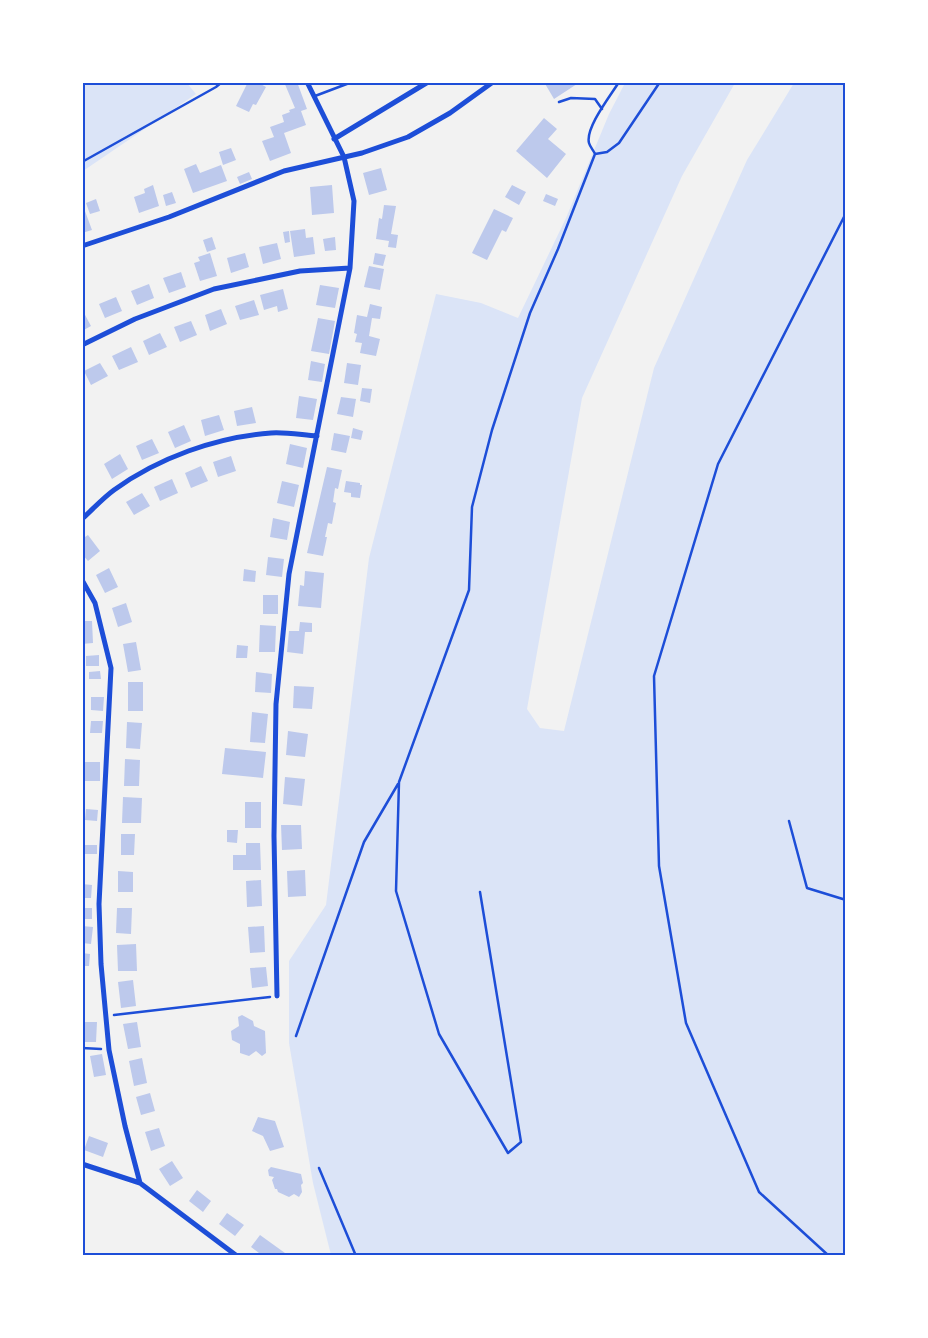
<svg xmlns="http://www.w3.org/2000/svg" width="928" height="1338" viewBox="0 0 928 1338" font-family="Signika,sans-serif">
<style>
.green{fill:#dbe4f7}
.building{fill:#bdc9ec}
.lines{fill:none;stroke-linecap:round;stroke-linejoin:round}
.path{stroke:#1d4ed8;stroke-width:2.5}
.service{stroke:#1d4ed8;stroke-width:2.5}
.minor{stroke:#1d4ed8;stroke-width:5}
.neatline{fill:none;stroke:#1d4ed8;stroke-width:2}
</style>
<rect width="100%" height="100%" fill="#f2f2f2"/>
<!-- green -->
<path class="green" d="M 186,82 L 196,94 L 83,171 L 82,90 L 87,83 Z
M 625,83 L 735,83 L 682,176 L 582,398 L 527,709 L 540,728 L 564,731 L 654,368 L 747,160 L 794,83 L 845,83 L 845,1255 L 331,1255 L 313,1183 L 289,1043 L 289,961 L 326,905 L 369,558 L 436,294 L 481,303 L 518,318 L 566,218 L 609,114 Z"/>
<!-- building -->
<path class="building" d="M 248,82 L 257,82 L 266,87 L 256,105 L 253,104 L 249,112 L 236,106 Z
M 284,82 L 297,82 L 300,90 L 307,109 L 301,111 L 306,125 L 284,133 L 291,153 L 270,161 L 262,141 L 274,137 L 270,127 L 284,122 L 282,115 L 290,112 L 289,110 L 295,108 Z
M 544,82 L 580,82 L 554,99 Z
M 544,118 L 557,129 L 548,139 L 566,154 L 547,178 L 516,151 Z
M 231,148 L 236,160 L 223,165 L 219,152 Z
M 196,164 L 200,173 L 221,165 L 227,181 L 193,193 L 184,169 Z
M 381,168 L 387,190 L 369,195 L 363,173 Z
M 249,172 L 252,179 L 240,184 L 237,177 Z
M 153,185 L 159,206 L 139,213 L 134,197 L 145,193 L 144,189 Z
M 332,185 L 334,213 L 312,215 L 310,187 Z
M 512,185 L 526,192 L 519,205 L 505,197 Z
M 172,192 L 176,203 L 166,206 L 163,195 Z
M 546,194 L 558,199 L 555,206 L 543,201 Z
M 96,199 L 100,211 L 90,214 L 86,203 Z
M 82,203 L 92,230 L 82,233 Z
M 384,205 L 396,206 L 391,234 L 398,235 L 396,248 L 388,247 L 389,241 L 376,239 L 379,218 L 382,219 Z
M 494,209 L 513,218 L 506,232 L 502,230 L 487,260 L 472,253 Z
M 305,229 L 306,238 L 313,237 L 315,254 L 294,257 L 290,231 Z
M 289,231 L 290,242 L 285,243 L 283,232 Z
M 212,237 L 216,249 L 207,252 L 203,240 Z
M 335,237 L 336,250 L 325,251 L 323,239 Z
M 277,243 L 281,259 L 263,264 L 259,247 Z
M 210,253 L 217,276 L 200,281 L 194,263 L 200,261 L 198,257 Z
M 245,253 L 249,267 L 231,273 L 227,258 Z
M 375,253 L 386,255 L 383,266 L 373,264 Z
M 369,266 L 384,269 L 380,290 L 364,287 Z
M 181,272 L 186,287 L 169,293 L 163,278 Z
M 149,284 L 154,298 L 137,305 L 131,291 Z
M 320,285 L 339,288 L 335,308 L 316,305 Z
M 283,289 L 288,309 L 278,312 L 277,306 L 264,310 L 260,295 Z
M 116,297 L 122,311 L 105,318 L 99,304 Z
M 254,300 L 259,315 L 240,320 L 235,306 Z
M 370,304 L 382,307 L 380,319 L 372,318 L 369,336 L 380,339 L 376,356 L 360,353 L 362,343 L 355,342 L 357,334 L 354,333 L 357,315 L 367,317 Z
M 221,309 L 227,324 L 210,331 L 205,315 Z
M 82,313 L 84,313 L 91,326 L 82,331 Z
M 318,318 L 335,321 L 329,354 L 311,351 Z
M 191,321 L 197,335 L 180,342 L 174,327 Z
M 160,333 L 167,347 L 149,355 L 143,341 Z
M 131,347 L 138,362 L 119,370 L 112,356 Z
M 311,361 L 325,364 L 322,382 L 308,380 Z
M 100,363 L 108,376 L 91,385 L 84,371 Z
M 347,363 L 361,365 L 358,385 L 344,383 Z
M 362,388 L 372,389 L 370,403 L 360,401 Z
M 299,396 L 317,399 L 313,420 L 296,418 Z
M 341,397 L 356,399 L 353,417 L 337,414 Z
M 252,407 L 256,423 L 237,426 L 234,411 Z
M 219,415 L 224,430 L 205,436 L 201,420 Z
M 184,425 L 191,441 L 175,448 L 168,432 Z
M 353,428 L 363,431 L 361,440 L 351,438 Z
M 334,433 L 350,436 L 346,453 L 331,450 Z
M 152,439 L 159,453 L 142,460 L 136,446 Z
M 290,444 L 307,448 L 303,468 L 286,464 Z
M 120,454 L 128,469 L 112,479 L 104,464 Z
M 231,456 L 236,471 L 218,477 L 213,462 Z
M 201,466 L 208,481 L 191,488 L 185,473 Z
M 327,467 L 342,470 L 338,489 L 335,488 L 333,502 L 336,503 L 332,524 L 328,523 L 325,537 L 327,537 L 323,556 L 307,553 Z
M 172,479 L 178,493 L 160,501 L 154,487 Z
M 282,481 L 299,485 L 294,507 L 277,503 Z
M 346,481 L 360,483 L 360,485 L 362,485 L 360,498 L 351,497 L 351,493 L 344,492 Z
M 142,493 L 150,506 L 134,515 L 126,502 Z
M 273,518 L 290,522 L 287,540 L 270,537 Z
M 88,535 L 100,551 L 88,561 L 82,554 L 82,539 Z
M 268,557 L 284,559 L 282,577 L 266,575 Z
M 109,568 L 118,587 L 105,593 L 96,575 Z
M 244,569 L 256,571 L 255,582 L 243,581 Z
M 305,571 L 324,573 L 321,608 L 298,606 L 300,585 L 304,586 Z
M 263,595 L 278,595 L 278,614 L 263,614 Z
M 126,603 L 132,622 L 118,627 L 112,608 Z
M 82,621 L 92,621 L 93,643 L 82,644 Z
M 300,622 L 312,623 L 312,632 L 305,632 L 303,654 L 287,652 L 289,631 L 299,631 Z
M 260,625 L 276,626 L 275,652 L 259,652 Z
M 136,642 L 141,670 L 128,672 L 123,644 Z
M 237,645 L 248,646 L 247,658 L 236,658 Z
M 99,655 L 99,666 L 86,666 L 86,656 Z
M 100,671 L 101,679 L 89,679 L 89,672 Z
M 256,672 L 272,674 L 271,693 L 255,692 Z
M 128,682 L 143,682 L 143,711 L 128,711 Z
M 294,686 L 314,687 L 312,709 L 293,708 Z
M 91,697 L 104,697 L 103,711 L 91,710 Z
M 252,712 L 268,714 L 265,743 L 250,742 Z
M 91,721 L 103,721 L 102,733 L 90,733 Z
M 127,722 L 142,723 L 140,749 L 126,748 Z
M 288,731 L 308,734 L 305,757 L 286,755 Z
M 225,748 L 266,752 L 263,778 L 222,774 Z
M 125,759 L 140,760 L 139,786 L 124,786 Z
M 83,762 L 100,762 L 100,781 L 82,781 Z
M 285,777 L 305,779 L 302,806 L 283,804 Z
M 123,797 L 142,798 L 141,823 L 122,823 Z
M 245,802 L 261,802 L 261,828 L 245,828 Z
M 86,809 L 98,810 L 97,821 L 85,820 Z
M 281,825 L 301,825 L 302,849 L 282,850 Z
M 227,830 L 238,830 L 237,843 L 227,842 Z
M 121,834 L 135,834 L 134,855 L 121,855 Z
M 246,843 L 260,843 L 261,870 L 233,870 L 233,855 L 246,855 Z
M 84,845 L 97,845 L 97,854 L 84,854 Z
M 305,870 L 306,896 L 288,897 L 287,871 Z
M 118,871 L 133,872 L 133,892 L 118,892 Z
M 261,880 L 262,906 L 247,907 L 246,881 Z
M 82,884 L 92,885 L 91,898 L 82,898 Z
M 82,908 L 92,908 L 92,919 L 82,919 Z
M 117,908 L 132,908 L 131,934 L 116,933 Z
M 82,926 L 93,927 L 91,944 L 82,943 Z
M 264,926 L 265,952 L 250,953 L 248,927 Z
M 136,944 L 137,971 L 118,971 L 117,945 Z
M 82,953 L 90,954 L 89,966 L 82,966 Z
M 266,967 L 268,986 L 252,988 L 250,968 Z
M 133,980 L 136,1006 L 121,1008 L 118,982 Z
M 242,1015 L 253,1021 L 254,1026 L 265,1031 L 266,1053 L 262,1056 L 256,1051 L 249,1056 L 240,1053 L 240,1044 L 232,1040 L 231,1031 L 239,1026 L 238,1017 Z
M 85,1022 L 97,1022 L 96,1042 L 85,1042 Z
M 137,1022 L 141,1047 L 128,1049 L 123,1024 Z
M 102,1054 L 106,1075 L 94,1077 L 90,1056 Z
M 142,1058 L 147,1083 L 134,1086 L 129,1061 Z
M 150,1093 L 155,1111 L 141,1115 L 136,1097 Z
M 258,1117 L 275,1121 L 284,1147 L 270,1151 L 263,1136 L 252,1131 Z
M 159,1128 L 165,1146 L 151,1151 L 145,1132 Z
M 89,1136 L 108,1143 L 103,1157 L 84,1150 Z
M 172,1161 L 183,1178 L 170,1186 L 159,1169 Z
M 271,1167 L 301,1174 L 303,1183 L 301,1185 L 302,1192 L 299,1197 L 294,1194 L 289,1197 L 278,1192 L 277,1189 L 275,1189 L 272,1180 L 274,1177 L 269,1176 L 268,1170 Z
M 197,1190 L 211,1201 L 203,1212 L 189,1201 Z
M 227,1213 L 244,1225 L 235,1236 L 219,1224 Z
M 260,1235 L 285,1253 L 283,1256 L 263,1256 L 251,1247 Z"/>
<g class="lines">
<!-- path -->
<path class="path" d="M 619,82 C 611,95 585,128 589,143 C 590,147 594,151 595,154 L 607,152 L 619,143 L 660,82
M 559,102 L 571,98 L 595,99 L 602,109
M 82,162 L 216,87 L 222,82
M 789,821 L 807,888 L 846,900
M 480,892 L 521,1142 L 508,1153 L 439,1034 L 396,891 L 399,782 L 469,590 L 472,507 L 492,430 L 530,313 L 558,249 L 595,154
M 114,1015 L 270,997
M 296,1036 L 364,842 L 398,784
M 82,1048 L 101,1049
M 319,1168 L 356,1256
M 829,1256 L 759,1192 L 686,1023 L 659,866 L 654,676 L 718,464 L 846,213"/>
<!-- service -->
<path class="service" d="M 315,96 L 352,82"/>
<!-- minor -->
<path class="minor" d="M 334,139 L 428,82
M 82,246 L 169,217 L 284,171 L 362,153 L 408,137 L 450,113 L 493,82
M 82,345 L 135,319 L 214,289 L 300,271 L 350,268
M 82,519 C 93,509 103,498 114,490 C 158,458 216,437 271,433 C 286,432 302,435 317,436
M 82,580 L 95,603 L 111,668 L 99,904 L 101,964 L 109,1050 L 125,1126 L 140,1183
M 277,996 L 274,836 L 276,704 L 289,574 L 350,268 L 354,201 L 344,157 L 307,82
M 82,1164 L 140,1183 L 237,1256"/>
</g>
<!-- border -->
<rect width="928" height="1338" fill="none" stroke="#ffffff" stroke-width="168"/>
<rect x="84" y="84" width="760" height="1170" class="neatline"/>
</svg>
